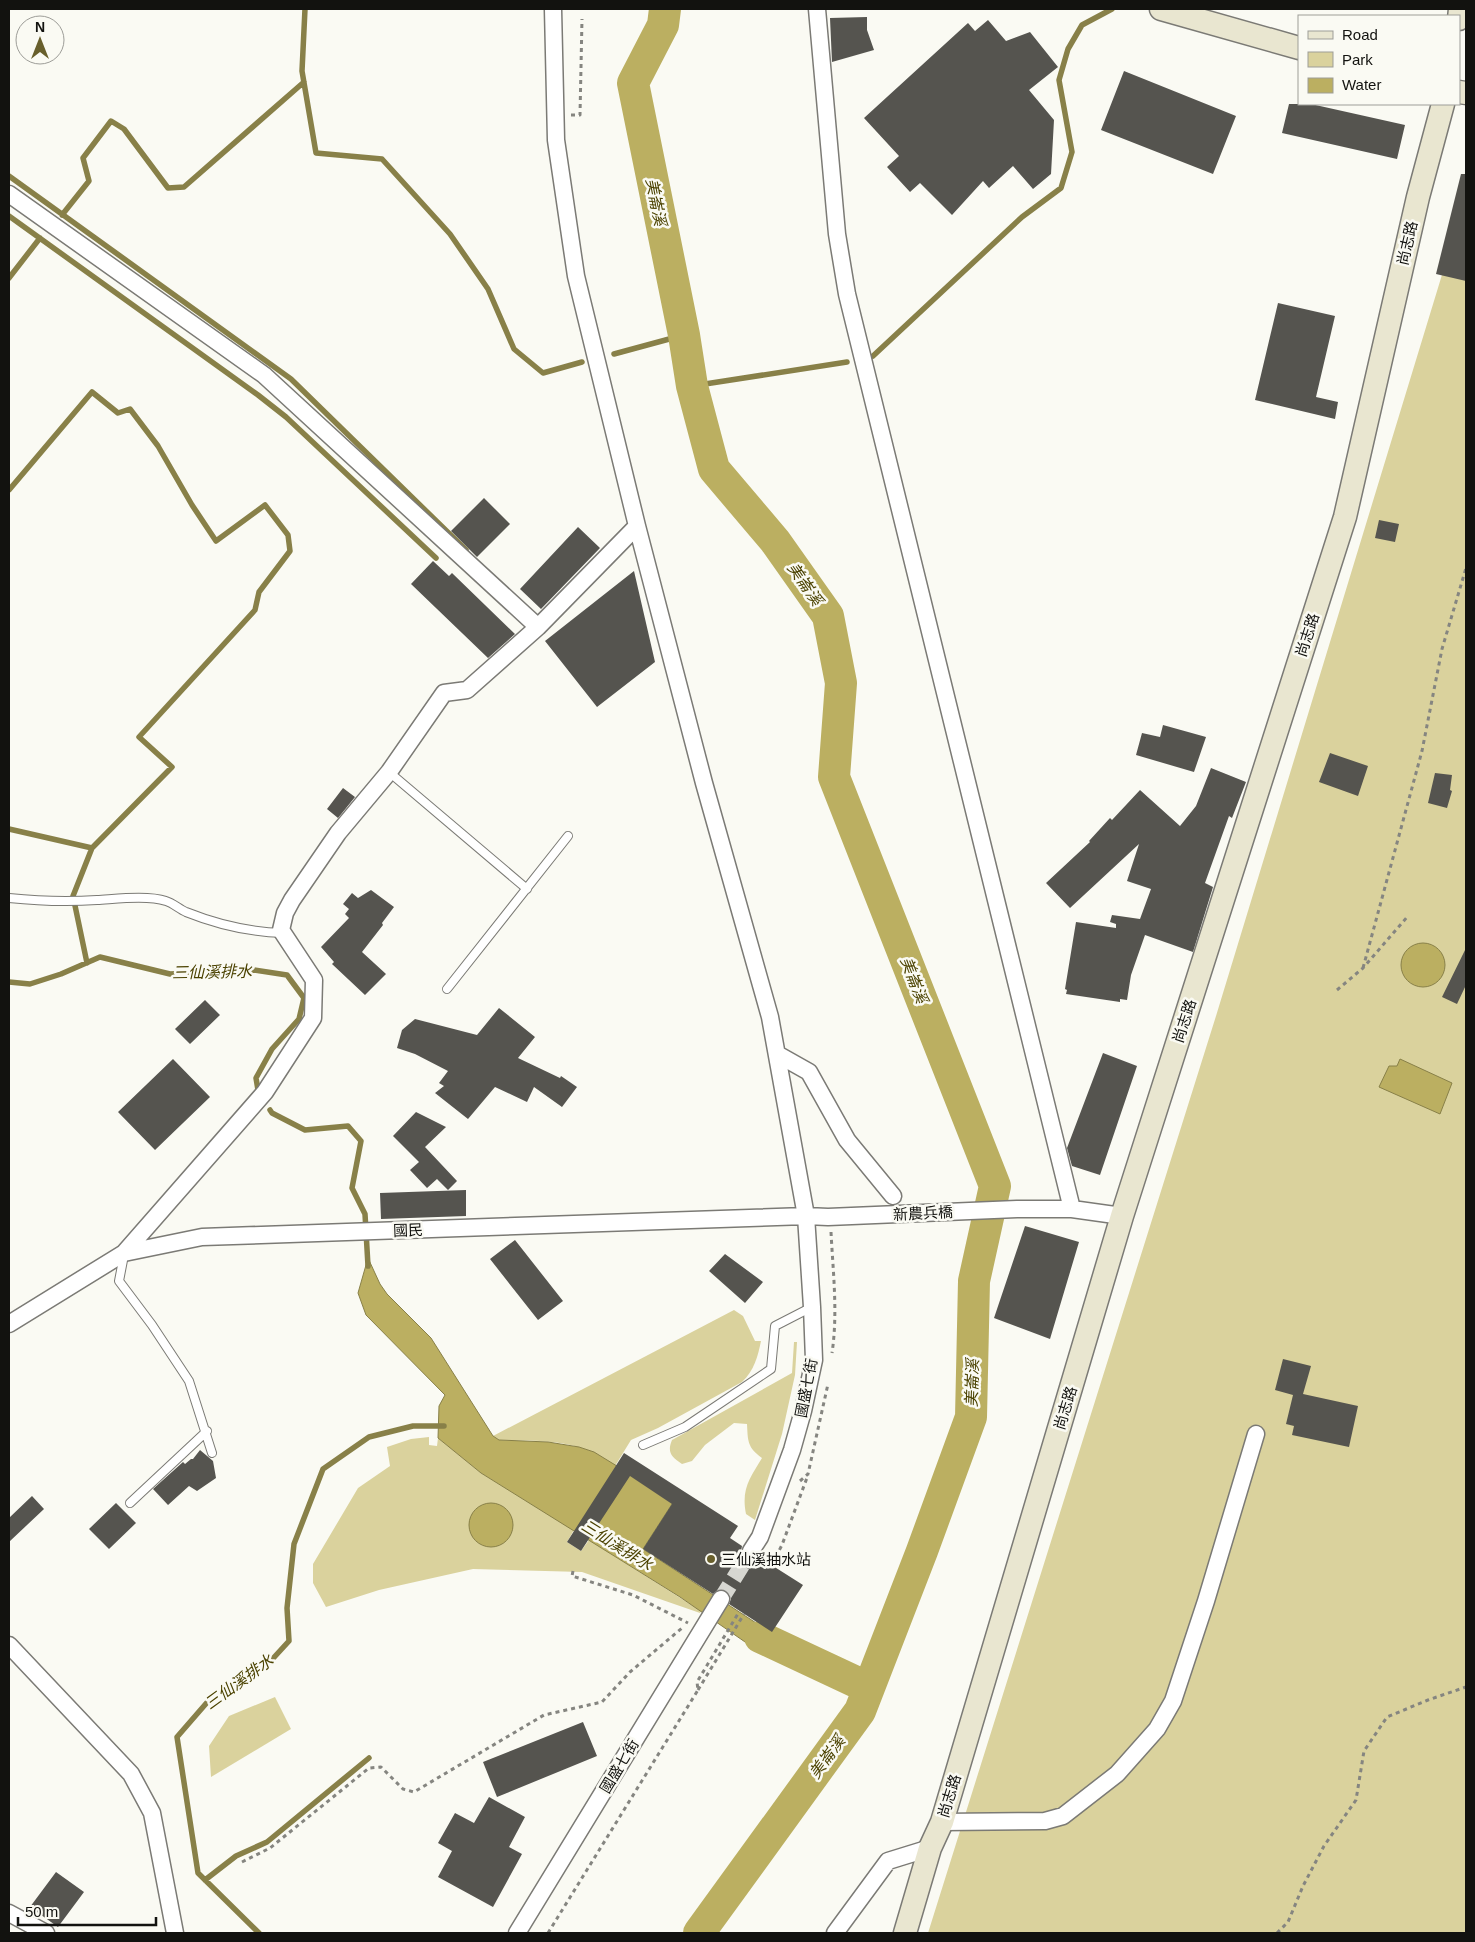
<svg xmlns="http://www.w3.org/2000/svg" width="1475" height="1942" viewBox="0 0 1475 1942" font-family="Helvetica,'Noto Sans TC',sans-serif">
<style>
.green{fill:#dad29d}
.water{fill:#bbaf61;stroke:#888048}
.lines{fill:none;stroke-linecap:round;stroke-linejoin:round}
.stream{stroke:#888048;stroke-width:5.5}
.river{stroke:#bbaf61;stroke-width:32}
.building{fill:#55544f}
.street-tunnel{stroke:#d7d7d1;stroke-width:16;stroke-dasharray:16 8;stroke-linecap:butt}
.lane-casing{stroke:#7b7a75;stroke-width:10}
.street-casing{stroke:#7b7a75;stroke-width:19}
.secondary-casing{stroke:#7b7a75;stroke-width:25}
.path{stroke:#858580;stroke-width:3;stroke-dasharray:4 4;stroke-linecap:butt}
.lane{stroke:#fff;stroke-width:8}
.street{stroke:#fff;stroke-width:16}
.secondary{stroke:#e9e6d0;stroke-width:22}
.poi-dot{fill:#685f2c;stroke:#fafaf3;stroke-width:2}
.labels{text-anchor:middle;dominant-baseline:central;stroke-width:5;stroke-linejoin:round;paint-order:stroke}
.street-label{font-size:15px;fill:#12120f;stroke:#fafaf3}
.poi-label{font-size:15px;fill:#12120f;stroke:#fafaf3;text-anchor:start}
.water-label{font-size:16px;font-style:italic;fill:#4b4201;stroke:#fafaf3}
</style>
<rect width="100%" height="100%" fill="#fafaf3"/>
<!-- green -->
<path class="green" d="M 1466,196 L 1466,1933 L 928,1933 L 1216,1016 Z
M 734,1310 L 743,1316 L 755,1341 L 761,1341 C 758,1356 754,1371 742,1382 L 658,1428 L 631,1440 L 615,1466 C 608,1461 600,1455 592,1452 C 563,1439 530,1441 499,1440 L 493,1436 Z
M 794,1342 L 797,1342 L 795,1375 L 782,1434 L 755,1520 L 746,1514 C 741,1489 750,1478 762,1458 C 747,1447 748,1441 747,1424 L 734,1423 L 705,1445 L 692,1461 L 682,1464 C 671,1457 667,1452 672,1440 L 792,1373 Z
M 429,1437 L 429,1445 L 437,1446 L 438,1438 L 481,1473 L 574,1530 L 567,1542 L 581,1551 L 589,1540 L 701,1611 L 700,1613 L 582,1572 L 473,1569 L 379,1590 L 326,1607 L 313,1583 L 313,1564 L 358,1488 L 390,1466 L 387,1447 L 411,1439 Z
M 275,1697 L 291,1729 L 211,1777 L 209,1746 L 229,1716 Z"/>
<!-- water -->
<path class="water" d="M1401 965a22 22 0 1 1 44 0a22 22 0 1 1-44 0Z
M 1400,1059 L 1452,1083 L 1440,1114 L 1379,1087 L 1389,1066 L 1397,1066 Z
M 368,1258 L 380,1284 L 387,1294 L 431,1338 L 493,1436 L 499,1440 L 548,1442 L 579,1447 L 594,1452 L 674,1501 L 643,1549 L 776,1636 L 761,1653 L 680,1597 L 481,1473 L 438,1438 L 439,1406 L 445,1395 L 366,1315 L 358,1293 Z
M469 1525a22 22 0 1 1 44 0a22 22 0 1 1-44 0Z"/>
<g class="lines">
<!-- stream -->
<path class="stream" d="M 305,9 L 302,71 L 316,153 L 382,159 L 450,234 L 488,289 L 514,349 L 543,373 L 582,362
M 9,176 L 291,379 L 466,550
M 62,215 L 89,181 L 83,158 L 111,121 L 124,129 L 168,188 L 184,187 L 304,82
M 9,216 L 258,395 L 286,417 L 436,558
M 9,278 L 40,238
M 614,354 L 684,335
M 873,356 L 1022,217 L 1061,188 L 1072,152 L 1059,80 L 1068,49 L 1082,25 L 1112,9
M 692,386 L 847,362
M 9,490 L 92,392 L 118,413 L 130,409 L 158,446 L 192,505 L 216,541 L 265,505 L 288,535 L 290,551 L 259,592 L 255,610 L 139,737 L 172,767 L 92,848 L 73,896 L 87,963
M 9,829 L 92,848
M 9,982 L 30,984 L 61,974 L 100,957 L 170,974 L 254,970 L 287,975 L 304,998 L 299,1019 L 272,1049 L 256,1078 L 258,1090
M 270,1110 L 272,1113 L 305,1130 L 348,1126 L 361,1141 L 352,1188 L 365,1214 L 368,1266
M 205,1880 L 236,1856 L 267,1842 L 369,1758
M 259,1933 L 198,1873 L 177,1737 L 210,1699 L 267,1665 L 289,1641 L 287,1608 L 294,1544 L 323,1469 L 369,1437 L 413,1426 L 444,1426"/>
<!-- river -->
<path class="river" d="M 665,9 L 663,25 L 633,83 L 684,335 L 692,386 L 714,469 L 775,541 L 828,616 L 841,683 L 834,777 L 995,1186 L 974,1281 L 971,1417 L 922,1551 L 860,1711 L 699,1933
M 760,1637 L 869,1688"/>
</g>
<!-- building -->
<path class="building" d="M 867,17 L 867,30 L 874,50 L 832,62 L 830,18 Z
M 988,20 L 1006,41 L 1030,32 L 1058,67 L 1029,90 L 1054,120 L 1051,174 L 1033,189 L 1013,166 L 989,188 L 983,181 L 952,215 L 920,183 L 910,192 L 887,167 L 899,156 L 864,118 L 968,23 L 975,31 Z
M 1124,71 L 1236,116 L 1213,174 L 1101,130 Z
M 1289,104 L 1311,104 L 1405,125 L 1397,159 L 1282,133 Z
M 1461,174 L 1466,174 L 1466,281 L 1436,274 Z
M 1278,303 L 1335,316 L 1316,397 L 1338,402 L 1335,419 L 1255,400 Z
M 484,498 L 510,524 L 477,557 L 451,531 Z
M 1379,520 L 1399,524 L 1395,542 L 1375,538 Z
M 578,527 L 600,548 L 541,609 L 520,589 Z
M 433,561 L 449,576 L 452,573 L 515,634 L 488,658 L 411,584 Z
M 634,571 L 655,662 L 597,707 L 545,641 Z
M 1163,725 L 1206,737 L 1194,772 L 1136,755 L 1142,733 L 1160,737 Z
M 1330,753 L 1368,766 L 1358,796 L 1319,782 Z
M 1211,768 L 1246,782 L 1232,818 L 1229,816 L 1205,883 L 1213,887 L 1193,952 L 1145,935 L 1131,975 L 1127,1000 L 1120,999 L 1120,1002 L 1066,994 L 1067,990 L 1065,989 L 1076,922 L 1116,928 L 1116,924 L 1110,922 L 1112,915 L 1140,919 L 1151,889 L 1127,881 L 1139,844 L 1070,908 L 1046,883 L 1090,842 L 1089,841 L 1110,818 L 1112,820 L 1140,790 L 1180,826 L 1196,806 Z
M 1435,773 L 1452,775 L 1450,790 L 1452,791 L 1447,808 L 1428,803 Z
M 343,788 L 355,797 L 338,818 L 327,809 Z
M 371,890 L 394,907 L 382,923 L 383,925 L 362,952 L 386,974 L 365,995 L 332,964 L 334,962 L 321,947 L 349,918 L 345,914 L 349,909 L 343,904 L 352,893 L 358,898 Z
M 1466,948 L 1466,985 L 1457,1004 L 1442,997 Z
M 205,1000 L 220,1015 L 190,1044 L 175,1029 Z
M 499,1008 L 535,1037 L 518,1058 L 560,1078 L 561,1076 L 577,1087 L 562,1107 L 534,1087 L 527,1102 L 495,1087 L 468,1119 L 435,1093 L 444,1086 L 439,1083 L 448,1071 L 415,1054 L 397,1048 L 402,1030 L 415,1019 L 477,1035 Z
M 1103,1053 L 1137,1066 L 1100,1175 L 1072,1166 L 1067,1148 Z
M 173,1059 L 210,1097 L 155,1150 L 118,1112 Z
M 416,1112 L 446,1127 L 425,1147 L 457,1181 L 448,1190 L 437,1179 L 427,1188 L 410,1170 L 419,1162 L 393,1136 Z
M 466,1190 L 466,1216 L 381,1219 L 380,1193 Z
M 1025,1226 L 1079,1242 L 1050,1339 L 994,1318 Z
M 515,1240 L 563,1301 L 538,1320 L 490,1259 Z
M 725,1254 L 763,1282 L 745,1303 L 709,1271 Z
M 1283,1359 L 1311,1366 L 1303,1394 L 1358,1406 L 1349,1447 L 1292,1435 L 1294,1426 L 1286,1424 L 1293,1395 L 1275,1390 Z
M 200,1450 L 213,1461 L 216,1478 L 197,1491 L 189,1486 L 168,1505 L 153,1489 L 183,1462 L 185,1464 L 191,1459 L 193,1459 Z
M 624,1453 L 738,1526 L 730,1538 L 742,1546 L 741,1551 L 745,1559 L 751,1561 L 759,1557 L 803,1585 L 772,1632 L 729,1604 L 731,1599 L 727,1591 L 721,1589 L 713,1594 L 643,1549 L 672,1504 L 630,1476 L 581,1551 L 567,1542 Z
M 32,1496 L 44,1509 L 9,1542 L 9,1518 Z
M 116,1503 L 136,1523 L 109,1549 L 89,1529 Z
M 583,1722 L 597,1756 L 497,1797 L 483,1762 Z
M 489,1797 L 525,1817 L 509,1847 L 522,1854 L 493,1907 L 438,1877 L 452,1851 L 438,1843 L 455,1813 L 474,1823 Z
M 56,1872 L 84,1892 L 58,1927 L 30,1907 Z"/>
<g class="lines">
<!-- street-tunnel -->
<path class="street-tunnel" d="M 721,1599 L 751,1551"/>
<!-- lane casing -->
<g class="lane-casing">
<path id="lane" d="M 389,772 L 527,889
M 9,898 C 38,901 68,902 97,900 C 116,899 148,895 166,901 C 173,903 179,909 186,912 C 216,924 251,932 283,933
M 447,989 L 568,836
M 124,1255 L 119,1281 L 152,1325 L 189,1381 L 212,1453
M 643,1445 L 685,1427 L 771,1369 L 775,1326 L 812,1307
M 130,1503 L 207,1431"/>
</g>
<!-- street casing -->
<g class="street-casing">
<path id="street" d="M 553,9 L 556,140 L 576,276 L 637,526 L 704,783 L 770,1017 L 806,1216 L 812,1307 L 814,1360 L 803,1411 L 792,1450 L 760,1537 L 751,1551
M 817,9 L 837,234 L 847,294 L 1072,1209
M 9,194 L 264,375 L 538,627 L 637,526
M 777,1054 L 809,1072 L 847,1140 L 893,1196
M 124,1253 L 265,1092 L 313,1018 L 314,980 L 281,930 L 285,913 L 292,900 L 338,833 L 389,772 L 444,693 L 467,690 L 538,627
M 9,1324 L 124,1253 L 202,1237 L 806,1216 L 828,1217 L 1017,1209 L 1072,1209 L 1122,1216
M 9,1645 L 131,1774 L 152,1813 L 175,1933
M 942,1822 L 1045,1821 L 1063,1816 L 1117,1774 L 1157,1729 L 1173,1701 L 1206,1601 L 1256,1434
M 9,1913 L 46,1933
M 517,1933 L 721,1599
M 835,1933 L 888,1861 L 930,1848"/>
</g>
<!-- secondary casing -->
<g class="secondary-casing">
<path id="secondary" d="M 1161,9 L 1299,48
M 1459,19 L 1460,9
M 1459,92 L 1466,93
M 905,1933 L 930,1848 L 942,1822 L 1122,1216 L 1345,517 L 1418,197 L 1443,104"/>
</g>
<!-- path -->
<path class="path" d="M 571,115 L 580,115 L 582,19
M 1363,968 L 1422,751 L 1442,649 L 1466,568
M 1337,990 L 1363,968 L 1408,916
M 831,1232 C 833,1272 838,1313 832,1353
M 800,1481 L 808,1474 L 828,1384
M 772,1564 L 782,1545 L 808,1475
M 573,1571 L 572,1576 L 633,1595 L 688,1623
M 698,1690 L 744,1614
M 242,1862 L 270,1848 L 369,1768 L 381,1767 L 403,1789 L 414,1792 L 544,1715 L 602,1702 L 630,1672 L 682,1628
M 548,1933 L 698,1690 L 697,1682 L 739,1612
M 1277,1933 L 1288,1922 L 1303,1886 L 1324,1846 L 1356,1800 L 1364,1751 L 1387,1717 L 1428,1700 L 1466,1687"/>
<!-- lane -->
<use href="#lane" class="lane"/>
<!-- street -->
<use href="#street" class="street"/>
<!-- secondary -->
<use href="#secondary" class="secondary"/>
</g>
<!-- markers -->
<circle class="poi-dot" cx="711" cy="1559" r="5"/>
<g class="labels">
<!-- street labels -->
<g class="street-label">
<text transform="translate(1407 243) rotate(-77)">尚志路</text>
<text transform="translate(1307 635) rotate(-72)">尚志路</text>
<text transform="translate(1184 1021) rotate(-72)">尚志路</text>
<text transform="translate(923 1213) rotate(-3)">新農兵橋</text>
<text transform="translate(408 1230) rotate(-2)">國民</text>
<text transform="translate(806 1388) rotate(-79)">國盛七街</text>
<text transform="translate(1065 1408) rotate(-73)">尚志路</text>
<text transform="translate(619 1766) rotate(-59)">國盛七街</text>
<text transform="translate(949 1796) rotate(-73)">尚志路</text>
</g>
<!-- poi labels -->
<g class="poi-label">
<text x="721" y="1559">三仙溪抽水站</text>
</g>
<!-- water labels -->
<g class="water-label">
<text transform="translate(656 202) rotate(79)">美崙溪</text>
<text transform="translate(805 584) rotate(55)">美崙溪</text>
<text transform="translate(212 972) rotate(-1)">三仙溪排水</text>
<text transform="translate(914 980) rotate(69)">美崙溪</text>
<text transform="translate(972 1383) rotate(-88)">美崙溪</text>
<text transform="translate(617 1545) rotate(32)">三仙溪排水</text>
<text transform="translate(239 1682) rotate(-36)">三仙溪排水</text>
<text transform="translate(827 1757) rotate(-54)">美崙溪</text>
</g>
</g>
<!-- border -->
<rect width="1475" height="1942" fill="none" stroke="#12120f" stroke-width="20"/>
<!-- legend -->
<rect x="1298" y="15" width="162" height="90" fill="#fafaf3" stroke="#9d9d98"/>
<rect x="1308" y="31" width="25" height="8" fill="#e9e6d0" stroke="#9d9d98"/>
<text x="1342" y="40" font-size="15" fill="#12120f">Road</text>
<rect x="1308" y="52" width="25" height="15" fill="#dad29d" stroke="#9d9d98"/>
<text x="1342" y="65" font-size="15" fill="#12120f">Park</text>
<rect x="1308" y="78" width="25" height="15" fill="#bbaf61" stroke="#9d9d98"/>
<text x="1342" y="90" font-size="15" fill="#12120f">Water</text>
<!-- north arrow -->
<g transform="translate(40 40)"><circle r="24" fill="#fafaf3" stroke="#9d9d98"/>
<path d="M0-4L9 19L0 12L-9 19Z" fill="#685f2c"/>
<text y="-8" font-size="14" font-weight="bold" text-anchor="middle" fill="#12120f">N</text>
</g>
<!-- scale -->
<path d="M18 1917v8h138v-8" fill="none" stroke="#12120f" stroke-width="2.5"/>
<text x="25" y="1917" font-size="15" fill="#12120f" stroke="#fafaf3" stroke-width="4" paint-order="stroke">50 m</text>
</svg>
